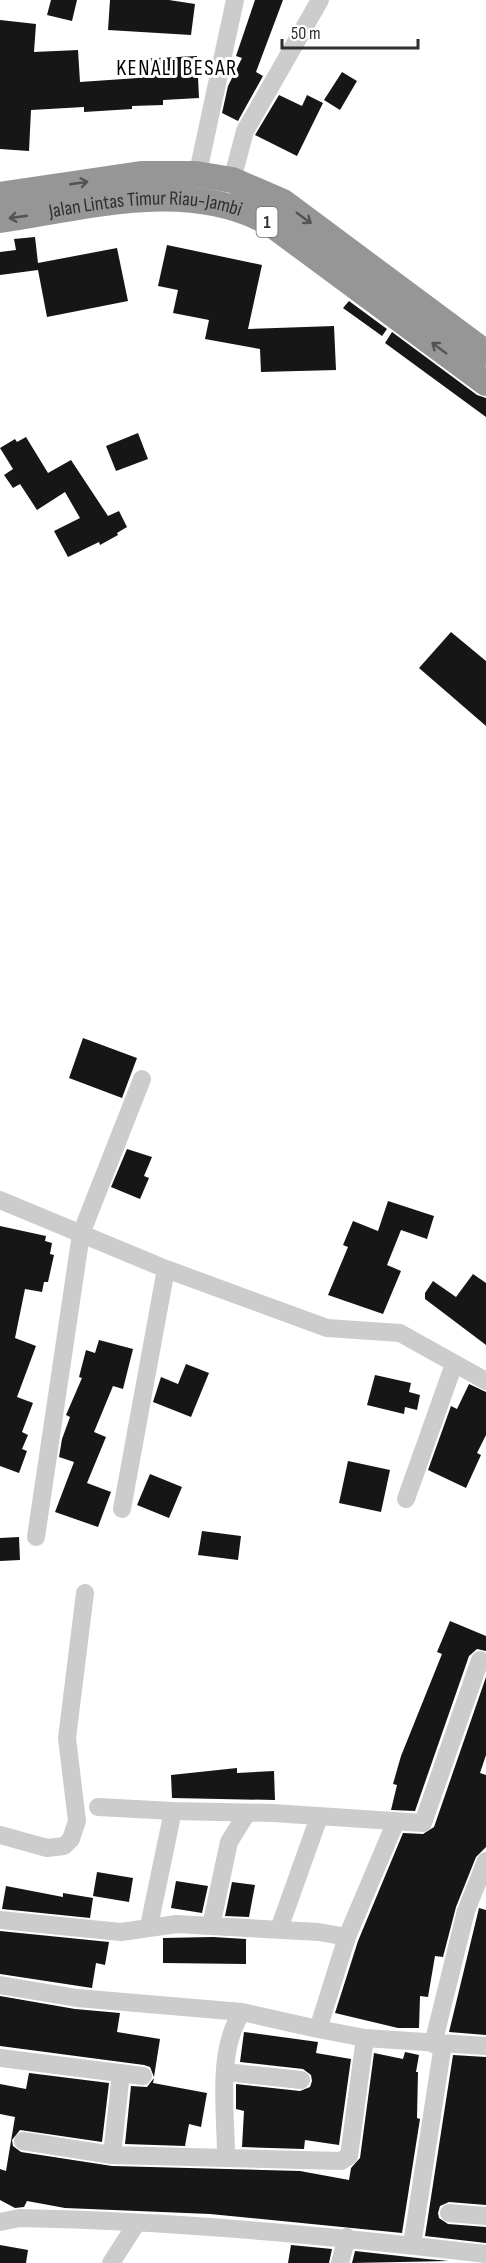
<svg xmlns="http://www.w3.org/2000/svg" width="486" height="2263" viewBox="0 0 486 2263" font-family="'Sofia Sans Condensed',sans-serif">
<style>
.building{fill:#161616}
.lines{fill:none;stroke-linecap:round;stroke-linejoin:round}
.minor{stroke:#ccc;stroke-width:18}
.highway{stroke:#969696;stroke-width:26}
.oneway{stroke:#535353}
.labels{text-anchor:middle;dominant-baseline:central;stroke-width:6;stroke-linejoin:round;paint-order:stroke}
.shield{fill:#fff;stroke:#6d6d6d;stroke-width:1.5}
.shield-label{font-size:18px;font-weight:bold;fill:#2f2f2f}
.street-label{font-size:20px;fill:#2f2f2f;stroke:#fff}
.quarter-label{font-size:22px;letter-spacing:1.5px;fill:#000;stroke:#fff}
</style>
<rect width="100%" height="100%" fill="#fff"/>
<!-- building -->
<path class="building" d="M 51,0 L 77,0 L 72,21 L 47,15 Z
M 110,0 L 169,0 L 195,4 L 191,35 L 108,30 Z
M 255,0 L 283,0 L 256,72 L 263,76 L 238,121 L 222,113 L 228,86 L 242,58 L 236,56 Z
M 0,20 L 36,24 L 34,52 L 78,50 L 80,82 L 138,78 L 137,59 L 197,56 L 199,98 L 163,100 L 163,105 L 132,106 L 132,109 L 84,112 L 84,107 L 31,110 L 29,151 L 0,149 Z
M 342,72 L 357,81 L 340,110 L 324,100 Z
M 279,95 L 302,106 L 307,95 L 323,103 L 297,156 L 255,135 Z
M 35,237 L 38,263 L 117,248 L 128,301 L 47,317 L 38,270 L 0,275 L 0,252 L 16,250 L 14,239 Z
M 167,245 L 262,265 L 248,329 L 334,326 L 336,370 L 261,372 L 260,349 L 205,339 L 209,320 L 173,313 L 178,290 L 158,286 Z
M 349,301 L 387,329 L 382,336 L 343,308 Z
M 392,332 L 477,395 L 486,398 L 486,417 L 385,343 Z
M 138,433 L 148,459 L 116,471 L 106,446 Z
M 26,437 L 48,473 L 71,460 L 108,516 L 119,511 L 127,527 L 117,533 L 118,535 L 100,545 L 99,542 L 68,557 L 54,531 L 80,518 L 65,492 L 37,510 L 20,484 L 13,488 L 4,475 L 13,469 L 0,448 L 15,439 L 17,442 Z
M 451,632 L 486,661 L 486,726 L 419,668 Z
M 83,1038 L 137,1058 L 122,1098 L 69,1078 Z
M 127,1149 L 152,1157 L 144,1176 L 149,1178 L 140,1199 L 111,1187 Z
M 388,1201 L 434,1216 L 427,1239 L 401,1230 L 387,1265 L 401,1271 L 383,1314 L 328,1295 L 348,1247 L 343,1245 L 353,1221 L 378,1231 Z
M 0,1226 L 46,1236 L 45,1241 L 52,1243 L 50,1254 L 54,1255 L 48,1282 L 44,1282 L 42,1292 L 25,1289 L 15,1338 L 36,1346 L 17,1397 L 33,1403 L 22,1432 L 28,1435 L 22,1449 L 27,1451 L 19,1473 L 0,1466 Z
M 473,1274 L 486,1283 L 486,1345 L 425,1299 L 425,1293 L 433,1281 L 456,1297 Z
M 99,1340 L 133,1349 L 123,1389 L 113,1386 L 94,1432 L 106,1437 L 87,1483 L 111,1492 L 98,1527 L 55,1512 L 74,1462 L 59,1457 L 62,1439 L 70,1417 L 66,1415 L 82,1378 L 79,1377 L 86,1350 L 95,1353 Z
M 186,1364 L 209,1373 L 191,1417 L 153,1402 L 161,1377 L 178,1384 Z
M 375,1375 L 411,1383 L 409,1392 L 420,1395 L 417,1410 L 405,1407 L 404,1414 L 367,1405 Z
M 469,1384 L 486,1392 L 486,1435 L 477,1453 L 481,1455 L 466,1488 L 428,1470 L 451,1406 L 457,1409 Z
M 348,1461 L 390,1470 L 381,1512 L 339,1503 Z
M 150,1474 L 182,1487 L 169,1518 L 137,1505 Z
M 202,1531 L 241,1536 L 238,1560 L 198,1555 Z
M 19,1537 L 20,1560 L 0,1561 L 0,1538 Z
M 450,1621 L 486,1636 L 486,1651 L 477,1649 L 469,1656 L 415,1811 L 391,1810 L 397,1785 L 393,1784 L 401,1756 L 442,1654 L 437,1652 Z
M 486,1677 L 486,1755 L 480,1773 L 486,1775 L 486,1847 L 476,1857 L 456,1907 L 443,1957 L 435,1956 L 428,1997 L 420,1996 L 419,2028 L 398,2028 L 335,2013 L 358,1941 L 403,1833 L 423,1834 L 434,1827 Z
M 237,1768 L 237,1773 L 274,1771 L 275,1800 L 172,1798 L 171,1775 Z
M 97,1872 L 133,1878 L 129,1902 L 93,1896 Z
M 176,1881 L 208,1886 L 202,1913 L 171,1908 Z
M 232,1882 L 255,1885 L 249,1917 L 225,1916 Z
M 6,1886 L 63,1897 L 63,1893 L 93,1898 L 90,1918 L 2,1909 Z
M 479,1908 L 486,1910 L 486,2035 L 449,2032 Z
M 0,1931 L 109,1942 L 105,1965 L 96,1963 L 92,1988 L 0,1974 Z
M 213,1937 L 246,1939 L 246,1964 L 163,1963 L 163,1938 Z
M 0,1996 L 75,2009 L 120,2013 L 117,2032 L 160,2039 L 154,2077 L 150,2067 L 144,2065 L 0,2046 Z
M 244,2032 L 318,2042 L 316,2053 L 351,2059 L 339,2145 L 305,2140 L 304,2149 L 242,2147 L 244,2111 L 236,2109 L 236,2084 L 300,2091 L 310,2087 L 312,2081 L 311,2075 L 303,2069 L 240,2062 Z
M 405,2052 L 419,2055 L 416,2072 L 418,2072 L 417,2118 L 420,2119 L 402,2233 L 210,2214 L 65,2208 L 27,2201 L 24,2207 L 15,2208 L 0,2200 L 0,2169 L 6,2171 L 15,2117 L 0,2114 L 0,2084 L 26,2089 L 29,2073 L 109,2083 L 102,2142 L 20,2130 L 12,2140 L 13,2146 L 21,2152 L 112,2166 L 300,2171 L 349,2180 L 351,2168 L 360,2158 L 374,2053 L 403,2059 Z
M 453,2055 L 486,2057 L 486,2205 L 449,2202 L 440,2206 L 438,2213 L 439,2218 L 448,2224 L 486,2227 L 486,2243 L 425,2236 Z
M 154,2078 L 153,2083 L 207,2093 L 201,2127 L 189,2124 L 185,2146 L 125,2144 L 131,2086 L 147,2087 Z
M 0,2245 L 28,2250 L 26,2263 L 0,2263 Z
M 291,2245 L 332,2249 L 329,2263 L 288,2263 Z
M 355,2251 L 427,2259 L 449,2261 L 352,2263 Z"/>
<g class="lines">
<!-- minor -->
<path class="minor" d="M 232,180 L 245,131 L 320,0
M 195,186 L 235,0
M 0,1200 L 166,1269 L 327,1328 L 400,1333 L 486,1381
M 406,1499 L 454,1364
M 122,1509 L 166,1269
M 36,1537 L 81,1234 L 142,1079
M 98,1807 L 173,1811
M 396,1821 L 347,1937 L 318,2029 L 365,2038 L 486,2046
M 0,1835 L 47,1848 L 64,1846 L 71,1839 L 77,1821 L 67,1738 L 85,1593
M 0,1920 L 121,1932 L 177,1924 L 211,1926 L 229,1842 L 247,1813
M 149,1926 L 173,1811 L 273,1813 L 423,1823 L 480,1660
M 211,1926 L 319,1932 L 347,1937
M 279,1929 L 319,1817
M 0,1985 L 77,1998 L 242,2012
M 433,2044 L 466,1911 L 486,1861
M 0,2058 L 143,2076
M 226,2072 L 301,2080
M 23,2141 L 112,2155 L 341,2161 L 349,2156 L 365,2038
M 112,2155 L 121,2073
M 226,2156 C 226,2112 216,2051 242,2012 L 318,2029
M 449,2213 L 486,2216
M 0,2222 L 20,2218 C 176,2221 331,2236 486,2254
M 412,2245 L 443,2044
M 111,2263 L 136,2224
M 340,2263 L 347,2237"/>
<!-- highway -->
<g class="highway">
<path d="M 0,195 L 141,174 L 196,174 L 232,180 L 283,202 L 486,353"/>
<path id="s1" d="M 0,220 C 87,207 190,177 271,224 L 486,383"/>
</g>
</g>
<!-- one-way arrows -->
<defs><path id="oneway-shaft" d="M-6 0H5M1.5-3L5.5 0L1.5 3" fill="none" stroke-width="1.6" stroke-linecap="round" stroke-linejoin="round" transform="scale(1.5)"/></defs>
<g class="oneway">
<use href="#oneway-shaft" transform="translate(79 183) rotate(-8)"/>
<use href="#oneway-shaft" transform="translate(18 217) rotate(172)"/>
<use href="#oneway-shaft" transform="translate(304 218) rotate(36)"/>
<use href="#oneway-shaft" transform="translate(439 348) rotate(-143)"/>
</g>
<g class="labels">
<!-- shield labels -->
<rect class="shield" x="256.5" y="207" width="21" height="30" rx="4.5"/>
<g class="shield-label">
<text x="267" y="222">1</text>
</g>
<!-- street labels -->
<g class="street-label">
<text stroke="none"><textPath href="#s1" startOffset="147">Jalan Lintas Timur Riau-Jambi</textPath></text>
</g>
<!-- quarter labels -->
<g class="quarter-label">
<text x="177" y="68">KENALI BESAR</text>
</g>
</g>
<!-- scale -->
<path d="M282 39v9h136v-9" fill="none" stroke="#2f2f2f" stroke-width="3"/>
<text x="291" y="39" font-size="18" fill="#2f2f2f" stroke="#ffffff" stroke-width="4.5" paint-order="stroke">50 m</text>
</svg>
